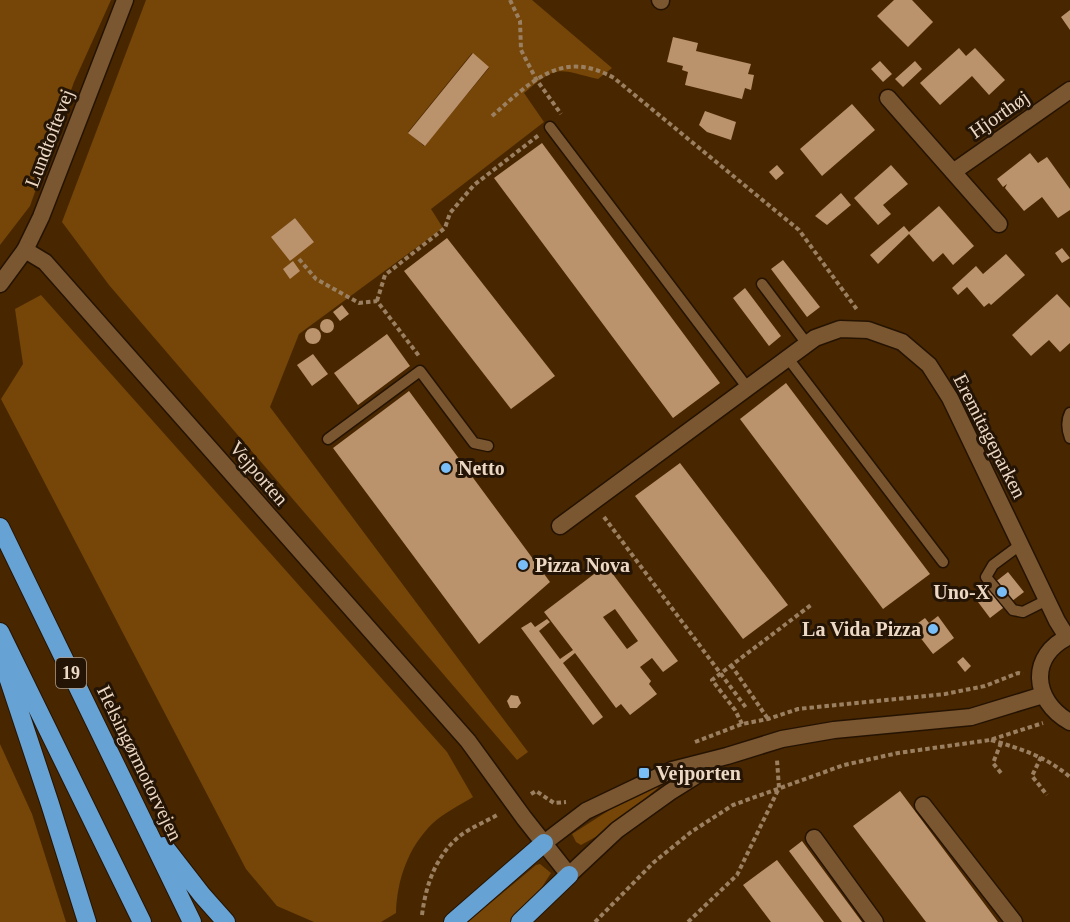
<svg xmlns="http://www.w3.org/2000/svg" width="1070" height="922" viewBox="0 0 1070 922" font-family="Georgia,serif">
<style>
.green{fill:#754607;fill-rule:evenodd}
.building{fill:#ba926c;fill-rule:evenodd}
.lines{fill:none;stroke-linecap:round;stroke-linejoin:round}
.service-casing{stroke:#251302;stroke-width:13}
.minor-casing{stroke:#251302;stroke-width:19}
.tertiary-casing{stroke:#251302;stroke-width:19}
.motorway-casing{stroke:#251302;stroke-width:20}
.path{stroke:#9a7f61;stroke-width:4;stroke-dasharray:4.5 3;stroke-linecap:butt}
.service{stroke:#7a5631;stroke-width:10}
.minor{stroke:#7a5631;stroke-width:16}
.tertiary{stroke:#7a5631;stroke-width:16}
.motorway{stroke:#67a2d4;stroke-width:18}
.poi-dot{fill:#7abef8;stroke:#231406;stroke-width:2}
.labels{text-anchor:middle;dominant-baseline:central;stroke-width:6;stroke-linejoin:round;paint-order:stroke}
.shield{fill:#231406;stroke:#b09d8b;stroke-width:1.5}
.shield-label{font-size:18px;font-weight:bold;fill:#edd8c4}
.street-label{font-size:20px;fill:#edd8c4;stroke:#231406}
.poi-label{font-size:20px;font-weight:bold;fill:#edd8c4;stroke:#231406;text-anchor:start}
</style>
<rect width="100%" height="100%" fill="#482700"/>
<!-- green -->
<path class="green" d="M 0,0 L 111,0 L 74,82 L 30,206 L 0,245 Z
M 146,0 L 532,0 L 612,68 L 598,79 C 557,69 558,64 524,93 L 544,122 L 431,209 L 443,228 L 299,334 L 270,407 L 528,752 L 517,760 L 109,285 L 62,222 ZM 472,53 L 489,68 L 424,146 L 408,132 ZM 295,218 L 314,242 L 272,237 Z
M 41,295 L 447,752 L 473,797 C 460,805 444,813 433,823 C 408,847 397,880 396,913 L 381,922 L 314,922 L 277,906 L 246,869 L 1,399 L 23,364 L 15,309 Z
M 0,744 L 32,814 L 66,922 L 0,922 Z
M 657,784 L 658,788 L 601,834 L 581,845 L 576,842 L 572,834 L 625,800 Z
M 540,864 L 551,873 L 535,898 L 510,922 L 468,922 L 536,865 Z"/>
<!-- building -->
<path class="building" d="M 894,0 L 912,0 L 933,22 L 908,47 L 877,16 Z
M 1070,10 L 1070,30 L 1061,17 Z
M 673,37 L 698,43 L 696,51 L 751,64 L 748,74 L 754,75 L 751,90 L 745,88 L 742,99 L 685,85 L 688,72 L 682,70 L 683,66 L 667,62 Z
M 959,48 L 966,56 L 975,48 L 1005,80 L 989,95 L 972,76 L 940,105 L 920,83 Z
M 473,53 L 489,67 L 425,146 L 408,133 Z
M 880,61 L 892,74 L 883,82 L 871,69 Z
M 915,61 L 922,69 L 903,87 L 895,79 Z
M 852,104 L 875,130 L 822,176 L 800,149 Z
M 705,111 L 736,122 L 731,140 L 707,132 L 699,125 Z
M 542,143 L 720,383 L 673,418 L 494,178 Z
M 1030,153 L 1038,163 L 1047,157 L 1070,189 L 1070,210 L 1058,218 L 1042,197 L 1024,211 L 1005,188 L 1007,184 L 1003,187 L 997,179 Z
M 777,165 L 784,173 L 776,180 L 769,172 Z
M 891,165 L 908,184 L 883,205 L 891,214 L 878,225 L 854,198 Z
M 841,193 L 851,205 L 827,225 L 815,216 Z
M 939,206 L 974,246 L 953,265 L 943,253 L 933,262 L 909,234 L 878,264 L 870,255 L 904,226 L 909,232 Z
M 295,218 L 314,242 L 290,261 L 271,237 Z
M 447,238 L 555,376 L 511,409 L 404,271 Z
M 1062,248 L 1070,258 L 1062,263 L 1055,253 Z
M 1006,254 L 1025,275 L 991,305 L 989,303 L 984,307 L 967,287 L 958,295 L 952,288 L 976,266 L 983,274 Z
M 783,260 L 820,307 L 807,317 L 771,269 Z
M 293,261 L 300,271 L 290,279 L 283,269 Z
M 745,288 L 781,336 L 769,346 L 733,298 Z
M 1057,294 L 1070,308 L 1070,343 L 1060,352 L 1049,340 L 1031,356 L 1012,335 Z
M 342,305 L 349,314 L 340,321 L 333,312 Z
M320 326a7 7 0 1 1 14 0a7 7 0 1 1-14 0Z
M305 336a8 8 0 1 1 16 0a8 8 0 1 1-16 0Z
M 387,334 L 410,366 L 358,405 L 334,373 Z
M 313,354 L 328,374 L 312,386 L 297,365 Z
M 786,383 L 930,574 L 883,609 L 740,419 Z
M 409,391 L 550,582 L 479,644 L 333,448 Z
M 680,463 L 788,605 L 743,639 L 635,496 Z
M 606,565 L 678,661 L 663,672 L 652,658 L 640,667 L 651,681 L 649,684 L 657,694 L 630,715 L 621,704 L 616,708 L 575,653 L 563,663 L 603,717 L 593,725 L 521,628 L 531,622 L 535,627 L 547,619 L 550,622 L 539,631 L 560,659 L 573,650 L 544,612 ZM 615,609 L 638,641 L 627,649 L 603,617 Z
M 1008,572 L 1024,592 L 990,618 L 975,598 Z
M 938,616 L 954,638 L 933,654 L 916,632 L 918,631 L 914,626 L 925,618 L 929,623 Z
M 963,657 L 971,666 L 965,672 L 957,662 Z
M 511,695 L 518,696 L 521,703 L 517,708 L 510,708 L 507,701 Z
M 900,791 L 998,922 L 926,922 L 853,826 Z
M 802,841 L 862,922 L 842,922 L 789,851 Z
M 777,860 L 824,922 L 771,922 L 743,885 Z"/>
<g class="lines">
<!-- service casing -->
<g class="service-casing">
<path id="service" d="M 550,127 L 747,387
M 762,284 L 807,344
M 787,357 L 943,562
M 1070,413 C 1066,421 1067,430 1070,438
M 328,439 L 420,371 L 474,443 L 488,446
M 1020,545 L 993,565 L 986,577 L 1013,610 L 1023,612 L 1047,600"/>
</g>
<!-- minor casing -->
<g class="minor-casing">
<path id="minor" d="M 660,0 L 661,1
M 888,98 L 999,224
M 953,172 L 1070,90
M 25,250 L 41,217 L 125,0
M 560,526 L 815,338 L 840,329 L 868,330 L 902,342 L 929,365 L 950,398 L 1057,621 L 1067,637
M 1070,636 C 1028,655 1032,701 1070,722
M 923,805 L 1014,922
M 814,838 L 875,922
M 544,843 L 586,811 L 672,770 L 727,756 L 782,739 L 834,730 L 971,717 L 1043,695
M 569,875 L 617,830 L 670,792 L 713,765"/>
</g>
<!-- tertiary casing -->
<g class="tertiary-casing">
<path id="tertiary" d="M 0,284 L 25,250 L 45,262 L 468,741 L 524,818 L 569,875"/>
</g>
<!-- motorway casing -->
<g class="motorway-casing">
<path id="motorway" d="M 0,527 L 192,922
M 0,632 L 142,922
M 0,653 L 50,804 L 87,922
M 164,846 L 202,895 L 226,922
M 453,922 L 544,843
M 520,922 L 569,875"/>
</g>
<!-- path -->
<path class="path" d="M 510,0 L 520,21 L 521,50 L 536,79 L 561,114
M 492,116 C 530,83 561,48 614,78 L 799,230 L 858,311
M 299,259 L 316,279 L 359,303 L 377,301 L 419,356
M 377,301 L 385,275 L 445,228 L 450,213 L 474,185 L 539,135
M 604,517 L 747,709
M 731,665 L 768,719
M 742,724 L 735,710 L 712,680 L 811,605
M 991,740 C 1021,749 1045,756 1070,777
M 695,742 L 742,724 L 768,719 L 798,709 L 945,694 L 985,686 L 1018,673 L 1023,674
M 1041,757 L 1032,776 L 1047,795
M 1001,773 L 993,763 L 1001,743
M 531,794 L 536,791 L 554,803 L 566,802
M 422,915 C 426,884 436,855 461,835 C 472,827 487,821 499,814
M 595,922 L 653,863 L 691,832 L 733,805 L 844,765 L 898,753 L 990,740 L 1043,723
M 688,922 L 737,875 L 779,788 L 777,760"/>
<!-- service -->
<use href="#service" class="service"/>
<!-- minor -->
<use href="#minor" class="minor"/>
<!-- tertiary -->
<use href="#tertiary" class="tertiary"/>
<!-- motorway -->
<use href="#motorway" class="motorway"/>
</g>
<!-- markers -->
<g class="poi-dot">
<circle cx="446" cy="468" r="6"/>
<circle cx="523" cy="565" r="6"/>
<circle cx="1002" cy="592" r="6"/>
<circle cx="933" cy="629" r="6"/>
<rect x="638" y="767" width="12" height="12" rx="3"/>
</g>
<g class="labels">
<!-- shield labels -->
<rect class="shield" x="56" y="658" width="30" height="30" rx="4.5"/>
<g class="shield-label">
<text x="71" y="673">19</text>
</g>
<!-- street labels -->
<g class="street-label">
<text transform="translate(999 114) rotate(-35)">Hjorthøj</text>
<text transform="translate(49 138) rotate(-69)">Lundtoftevej</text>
<text transform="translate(990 436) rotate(63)">Eremitageparken</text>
<text transform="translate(259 473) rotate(49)">Vejporten</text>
<text transform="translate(140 763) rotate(64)">Helsingørmotorvejen</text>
</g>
<!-- poi labels -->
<g class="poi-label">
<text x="458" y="468">Netto</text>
<text x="535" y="565">Pizza Nova</text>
<text x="990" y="592" text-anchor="end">Uno-X</text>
<text x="921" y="629" text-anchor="end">La Vida Pizza</text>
<text x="656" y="773">Vejporten</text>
</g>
</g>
</svg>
